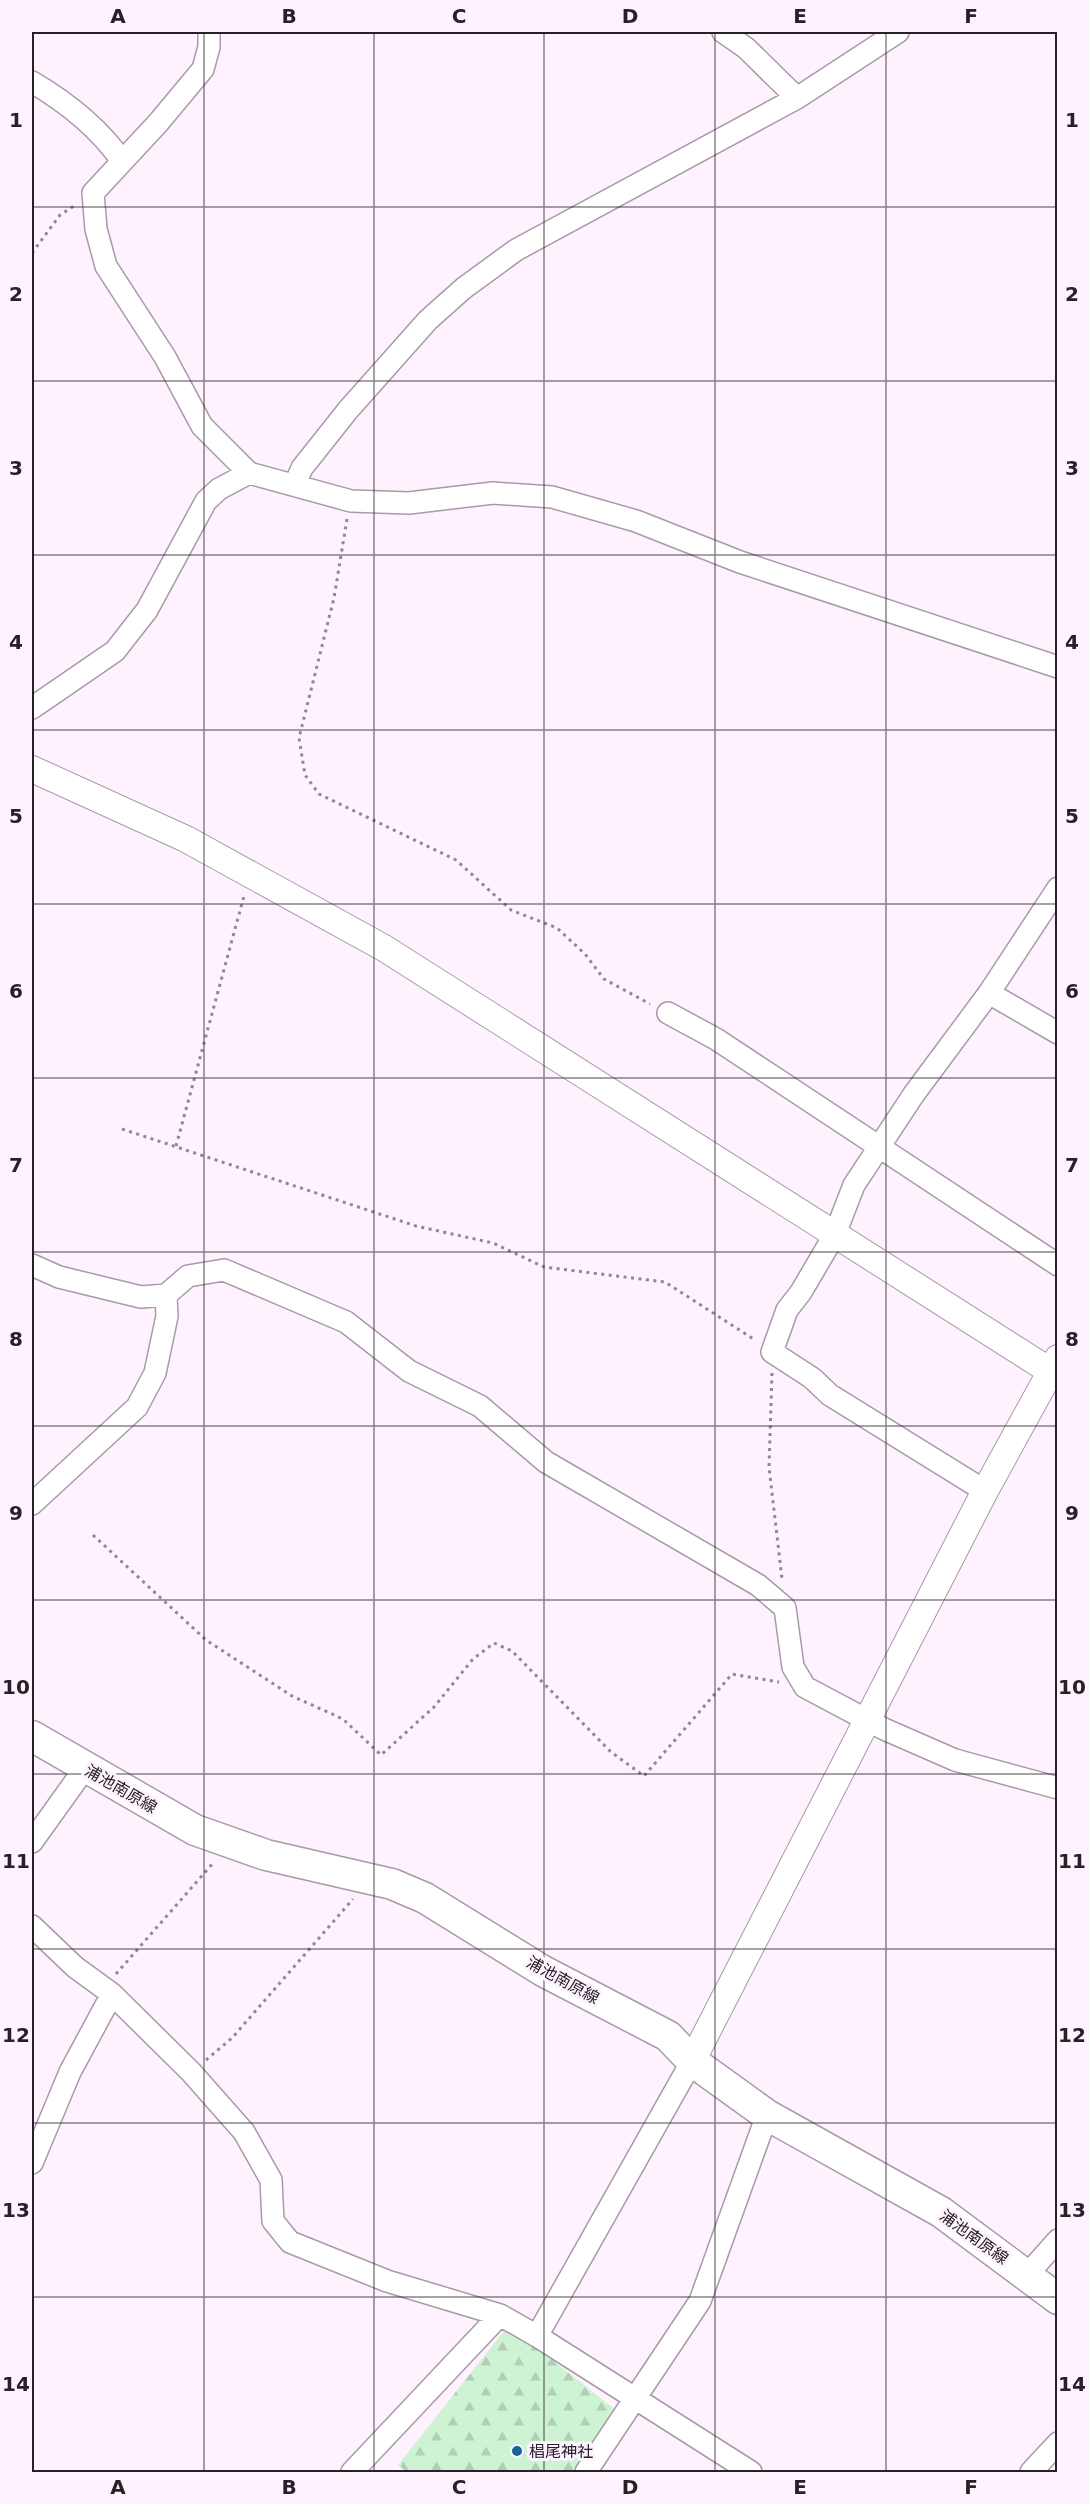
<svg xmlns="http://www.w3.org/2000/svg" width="1089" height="2504" viewBox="0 0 1089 2504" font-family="'DejaVu Sans','Noto Sans JP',sans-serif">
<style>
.forest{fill:url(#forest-firs)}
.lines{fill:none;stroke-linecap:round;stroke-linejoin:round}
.minor-casing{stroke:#a89aa8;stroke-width:24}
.tertiary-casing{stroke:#a89aa8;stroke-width:28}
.secondary-casing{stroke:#a89aa8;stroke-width:33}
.path{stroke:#908790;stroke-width:3;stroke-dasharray:3 4.5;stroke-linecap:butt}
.minor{stroke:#fff;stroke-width:21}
.tertiary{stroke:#fff;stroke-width:26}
.secondary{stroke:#fff;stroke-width:30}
.grid{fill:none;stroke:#272127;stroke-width:1.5;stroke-opacity:0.55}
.poi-dot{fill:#146496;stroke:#fef2ff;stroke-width:2}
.labels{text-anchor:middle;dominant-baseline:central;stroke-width:6;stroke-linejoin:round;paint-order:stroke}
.street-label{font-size:16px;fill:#272127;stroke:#fef2ff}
.poi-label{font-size:16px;fill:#272127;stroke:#fef2ff;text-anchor:start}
.neatline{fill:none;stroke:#272127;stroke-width:2}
.grid-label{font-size:20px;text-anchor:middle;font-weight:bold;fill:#272127}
</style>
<defs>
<pattern id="forest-firs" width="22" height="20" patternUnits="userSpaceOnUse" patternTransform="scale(1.5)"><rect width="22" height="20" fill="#cdf3d3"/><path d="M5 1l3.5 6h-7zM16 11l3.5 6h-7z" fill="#b0d0b5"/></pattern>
</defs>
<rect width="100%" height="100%" fill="#fef2ff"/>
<!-- forest -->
<path class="forest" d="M 504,2331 L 528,2341 L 617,2411 L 574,2472 L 407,2472 L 398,2465 Z"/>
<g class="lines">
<!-- minor casing -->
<g class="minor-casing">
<path id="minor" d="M 209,32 L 209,47 L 203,69 L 158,123 L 93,193 L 96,229 L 106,266 L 165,357 L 202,426 L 249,473 L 351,501 L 409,503 L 493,493 L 552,497 L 636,521 L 740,562 L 1058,667
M 723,32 L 746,48 L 797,98
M 32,82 C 66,102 99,128 122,161
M 295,484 L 302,468 L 348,410 L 428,320 L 464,288 L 516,250 L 797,98 L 898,32
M 32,708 L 115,651 L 147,610 L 206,501 L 219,489 L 249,473
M 989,993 L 1058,1033
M 668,1013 L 716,1039 L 1058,1265
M 32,1265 L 59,1277 L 141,1297 L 166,1295 L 188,1276 L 224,1270 L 346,1322 L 409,1371 L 480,1406 L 546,1462 L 758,1585 L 785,1608 L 793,1667 L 805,1687 L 884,1729 L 955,1760 L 1058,1788
M 985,1491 L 830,1395 L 812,1378 L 772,1352 L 787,1310 L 801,1292 L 835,1234 L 854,1185 L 914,1094 L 989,993 L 1058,888
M 32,1504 L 137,1407 L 155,1373 L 167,1316 L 166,1295
M 32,1842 L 85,1768
M 32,1926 L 75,1967 L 112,1994 L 191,2072 L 244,2132 L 271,2180 L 273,2221 L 290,2242 L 387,2281 L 500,2315 L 537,2336
M 692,2061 L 537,2336 L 751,2472
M 32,2163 L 70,2072 L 112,1994
M 1026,2276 L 1058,2240
M 352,2472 L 500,2315
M 586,2472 L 700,2301 L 767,2115
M 1031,2472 L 1058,2443"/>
</g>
<!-- tertiary casing -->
<g class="tertiary-casing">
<path id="tertiary" d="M 32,769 L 186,839 L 384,948 L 1058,1376
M 692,2061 L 985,1491 L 1058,1358"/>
</g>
<!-- secondary casing -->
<g class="secondary-casing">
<path id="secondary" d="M 32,1736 L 195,1830 L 266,1855 L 392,1884 L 425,1898 L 543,1971 L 668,2036 L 692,2061 L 767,2115 L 941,2212 L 1058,2299"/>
</g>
<!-- path -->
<path class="path" d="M 32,253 L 60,215 L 74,206
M 347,519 L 334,598 L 299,738 L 305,775 L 319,794 L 456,860 L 511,910 L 557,928 L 585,954 L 604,979 L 650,1004
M 122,1129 L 416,1226 L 493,1243 L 544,1267 L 665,1282 L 755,1340
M 176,1146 L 244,896
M 772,1373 L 769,1467 L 782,1579
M 93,1535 L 206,1640 L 292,1696 L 343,1719 L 381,1755 L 434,1707 L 473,1659 L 494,1643 L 512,1651 L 611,1752 L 644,1776 L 732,1674 L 779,1682
M 116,1974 L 214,1862
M 206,2060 L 232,2038 L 353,1899"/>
<!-- minor -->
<use href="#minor" class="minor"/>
<!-- tertiary -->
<use href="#tertiary" class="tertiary"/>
<!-- secondary -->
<use href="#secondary" class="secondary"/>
</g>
<!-- grid -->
<path class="grid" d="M 204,32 L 204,2472M 374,32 L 374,2472M 544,32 L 544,2472M 715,32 L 715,2472M 886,32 L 886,2472M 32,207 L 1058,207M 32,381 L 1058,381M 32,555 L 1058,555M 32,730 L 1058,730M 32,904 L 1058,904M 32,1078 L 1058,1078M 32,1252 L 1058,1252M 32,1426 L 1058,1426M 32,1600 L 1058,1600M 32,1774 L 1058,1774M 32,1949 L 1058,1949M 32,2123 L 1058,2123M 32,2297 L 1058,2297"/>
<!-- markers -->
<circle class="poi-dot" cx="517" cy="2451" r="6"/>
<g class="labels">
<!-- street labels -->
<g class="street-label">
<text transform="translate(121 1789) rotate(30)">浦池南原線</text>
<text transform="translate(563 1980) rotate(29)">浦池南原線</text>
<text transform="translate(974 2237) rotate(36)">浦池南原線</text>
</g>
<!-- poi labels -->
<g class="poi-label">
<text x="529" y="2451">椙尾神社</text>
</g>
</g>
<!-- border -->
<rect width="1089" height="2504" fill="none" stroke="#fef2ff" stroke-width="66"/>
<rect x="33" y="33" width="1023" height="2438" class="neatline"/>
<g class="grid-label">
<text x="118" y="23">A</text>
<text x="289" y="23">B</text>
<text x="459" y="23">C</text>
<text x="630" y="23">D</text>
<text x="800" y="23">E</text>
<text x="971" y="23">F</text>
<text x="16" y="127">1</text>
<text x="1072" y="127">1</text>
<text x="16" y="301">2</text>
<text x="1072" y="301">2</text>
<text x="16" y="475">3</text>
<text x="1072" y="475">3</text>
<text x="16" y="649">4</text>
<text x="1072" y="649">4</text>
<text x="16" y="823">5</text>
<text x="1072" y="823">5</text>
<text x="16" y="998">6</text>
<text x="1072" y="998">6</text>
<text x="16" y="1172">7</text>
<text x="1072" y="1172">7</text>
<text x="16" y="1346">8</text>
<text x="1072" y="1346">8</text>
<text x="16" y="1520">9</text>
<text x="1072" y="1520">9</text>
<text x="16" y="1694">10</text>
<text x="1072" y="1694">10</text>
<text x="16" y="1868">11</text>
<text x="1072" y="1868">11</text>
<text x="16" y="2042">12</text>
<text x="1072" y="2042">12</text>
<text x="16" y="2217">13</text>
<text x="1072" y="2217">13</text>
<text x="16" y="2391">14</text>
<text x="1072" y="2391">14</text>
<text x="118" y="2494">A</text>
<text x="289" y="2494">B</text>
<text x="459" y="2494">C</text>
<text x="630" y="2494">D</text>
<text x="800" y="2494">E</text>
<text x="971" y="2494">F</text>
</g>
</svg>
